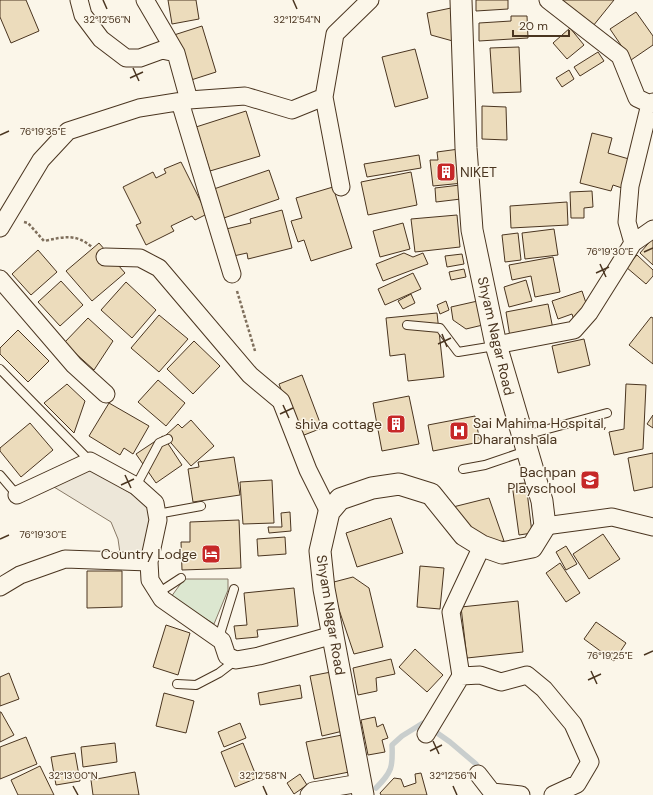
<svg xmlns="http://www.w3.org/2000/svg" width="653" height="795" viewBox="0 0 653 795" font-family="'DM Sans',sans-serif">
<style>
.green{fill:#dce7d0;stroke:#887966}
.parking{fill:#ede7d9;stroke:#887966}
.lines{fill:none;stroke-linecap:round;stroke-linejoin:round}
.stream{stroke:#c9cecd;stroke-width:5.5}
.building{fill:#ecdcbc;stroke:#4a3520}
.service-casing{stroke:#4a3520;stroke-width:10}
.minor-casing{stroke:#4a3520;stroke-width:19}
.tertiary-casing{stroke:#4a3520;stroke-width:23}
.path{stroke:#7f6f5c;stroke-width:2.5;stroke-dasharray:3 2;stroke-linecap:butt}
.service{stroke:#fbf6e9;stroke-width:8}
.minor{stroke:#fbf6e9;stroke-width:17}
.tertiary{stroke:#fbf6e9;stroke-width:21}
.ticks{fill:none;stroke:#4a3520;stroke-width:1.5}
.labels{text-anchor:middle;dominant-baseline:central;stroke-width:3;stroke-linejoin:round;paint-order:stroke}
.poi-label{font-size:14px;fill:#4a3520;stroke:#fbf6e9;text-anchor:end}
.street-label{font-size:14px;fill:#4a3520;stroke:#fbf6e9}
.ticks-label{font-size:10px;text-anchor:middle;fill:#4a3520;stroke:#fbf6e9;stroke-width:3;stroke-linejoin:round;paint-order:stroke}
</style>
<rect width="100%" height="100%" fill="#fbf6e9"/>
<!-- green -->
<path class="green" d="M 184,579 L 228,579 L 228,590 L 214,624 L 171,597 Z"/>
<!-- parking -->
<path class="parking" d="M 89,468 L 145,502 L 149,511 L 151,523 L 143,553 L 120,553 L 118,539 L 111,522 L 54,487 Z"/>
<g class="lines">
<!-- stream -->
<path class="stream" d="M 376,788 C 392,772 393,767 392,745 L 402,736 L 423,723 L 450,742 L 476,764"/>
</g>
<!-- building -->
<path class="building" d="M 0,0 L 26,0 L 39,31 L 11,43 L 0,17 Z
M 168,0 L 196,0 L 199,19 L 172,24 Z
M 476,0 L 508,0 L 508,9 L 476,11 Z
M 562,0 L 614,0 L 593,26 Z
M 451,8 L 460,43 L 431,35 L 427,13 Z
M 636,12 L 653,36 L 653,45 L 631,60 L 610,29 Z
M 511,16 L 527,16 L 528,38 L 479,41 L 479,23 L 511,21 Z
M 202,26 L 216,72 L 188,81 L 174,35 Z
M 570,28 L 584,45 L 567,59 L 553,43 Z
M 519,47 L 521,92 L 493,93 L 490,48 Z
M 415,49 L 428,98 L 395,107 L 382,57 Z
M 598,52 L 604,61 L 580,76 L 574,67 Z
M 569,70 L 574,79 L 562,87 L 556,78 Z
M 482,106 L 506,107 L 507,140 L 482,139 Z
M 246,111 L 260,156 L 210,171 L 196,127 Z
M 592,133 L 612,138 L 608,153 L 629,159 L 625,189 L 613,185 L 611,191 L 580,183 Z
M 459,149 L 463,183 L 433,186 L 430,160 L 438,160 L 437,152 Z
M 419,155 L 421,168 L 367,177 L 364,164 Z
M 181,162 L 207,214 L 195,220 L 192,216 L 171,226 L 174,231 L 146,245 L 136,225 L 141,223 L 123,187 L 153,172 L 156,178 L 166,173 L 164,169 Z
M 269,170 L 279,199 L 221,219 L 211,190 Z
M 411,172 L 417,205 L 368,215 L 361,182 Z
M 460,185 L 461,199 L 436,202 L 435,188 Z
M 333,187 L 352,248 L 311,261 L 304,240 L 298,242 L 291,221 L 302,218 L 296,198 Z
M 592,191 L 593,207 L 584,208 L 584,218 L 571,218 L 570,192 Z
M 567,202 L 568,225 L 511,228 L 510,206 Z
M 282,210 L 292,248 L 248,259 L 247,253 L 229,257 L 222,230 L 251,223 L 250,219 Z
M 457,215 L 460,247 L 415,252 L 411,219 Z
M 403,223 L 410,249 L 380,257 L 373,231 Z
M 554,229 L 558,255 L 525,259 L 522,233 Z
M 518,233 L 521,260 L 505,262 L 502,235 Z
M 653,238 L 653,265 L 640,253 Z
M 99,243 L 125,273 L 92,301 L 66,271 Z
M 38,250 L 57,272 L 31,295 L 12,274 Z
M 404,253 L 413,257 L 423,253 L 428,264 L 383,281 L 376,264 Z
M 462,254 L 464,264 L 447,267 L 445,256 Z
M 637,255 L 653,270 L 653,276 L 646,284 L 626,267 Z
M 553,257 L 560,292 L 535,297 L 531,276 L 512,280 L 509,265 Z
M 464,269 L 466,277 L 451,280 L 449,272 Z
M 413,273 L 421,289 L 385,305 L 378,289 Z
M 526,280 L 532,301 L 509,307 L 504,287 Z
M 61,281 L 83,305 L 60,326 L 38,302 Z
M 126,282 L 156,310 L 132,338 L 101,310 Z
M 582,291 L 588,309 L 575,323 L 572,314 L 558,319 L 552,301 Z
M 411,294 L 415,303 L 403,309 L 398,301 Z
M 482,300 L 487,324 L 466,329 L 453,320 L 451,307 Z
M 446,301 L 449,310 L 440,314 L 437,305 Z
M 548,304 L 553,329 L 510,337 L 506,312 Z
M 437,313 L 444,377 L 408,381 L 405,354 L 390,356 L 386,318 Z
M 159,315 L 188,339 L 159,372 L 131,348 Z
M 651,317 L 653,318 L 653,364 L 629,345 Z
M 88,318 L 113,341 L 94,370 L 64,343 Z
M 18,330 L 49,361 L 28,382 L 0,354 L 0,348 Z
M 584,339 L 590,365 L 558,373 L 552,346 Z
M 194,341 L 220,366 L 193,394 L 167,369 Z
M 302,375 L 322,428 L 299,437 L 279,384 Z
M 158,380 L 185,403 L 166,426 L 138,402 Z
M 67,384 L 85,401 L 74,433 L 44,403 Z
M 626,384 L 646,385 L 643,449 L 614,455 L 609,432 L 624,429 Z
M 409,396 L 419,444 L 382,451 L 373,403 Z
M 109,403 L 149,426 L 133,454 L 124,448 L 120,455 L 89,436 Z
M 653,415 L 653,428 L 647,424 Z
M 475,416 L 480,442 L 433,451 L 428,425 Z
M 191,420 L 214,446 L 191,466 L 165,436 L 178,424 L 182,428 Z
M 30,423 L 53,450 L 21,477 L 0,451 L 0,448 Z
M 163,436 L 182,465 L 156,483 L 136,454 Z
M 653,453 L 653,487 L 634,491 L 628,458 Z
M 234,457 L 240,495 L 193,502 L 188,469 L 199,467 L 198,462 Z
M 272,480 L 274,523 L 243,524 L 240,482 Z
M 526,483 L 532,533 L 519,535 L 512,484 Z
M 489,498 L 504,541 L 496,542 L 457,522 L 453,507 Z
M 290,512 L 291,531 L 269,533 L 268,527 L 282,527 L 281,513 Z
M 391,518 L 403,553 L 357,567 L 346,533 Z
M 239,520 L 241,568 L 182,570 L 181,542 L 190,542 L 190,522 Z
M 603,534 L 620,559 L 589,579 L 573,554 Z
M 285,537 L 286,554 L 258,556 L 257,539 Z
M 566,546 L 577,564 L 566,570 L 556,552 Z
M 560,563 L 580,593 L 566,602 L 546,573 Z
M 420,566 L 444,568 L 440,609 L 417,607 Z
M 87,571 L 122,571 L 122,607 L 87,608 Z
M 353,577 L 369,588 L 383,647 L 354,654 L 330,583 Z
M 294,588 L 298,626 L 257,630 L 258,637 L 236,639 L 234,626 L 247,625 L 244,593 Z
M 518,601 L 523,652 L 467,658 L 461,607 Z
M 596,622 L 626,643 L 614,661 L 584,639 Z
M 166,625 L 190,633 L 178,675 L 153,667 Z
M 415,649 L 443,675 L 427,692 L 399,667 Z
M 391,659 L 395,674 L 376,678 L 377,691 L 358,695 L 353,668 Z
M 331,672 L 343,731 L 322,736 L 310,676 Z
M 9,673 L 19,699 L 0,706 L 0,677 Z
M 300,685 L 302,698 L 260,705 L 258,693 Z
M 164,693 L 194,701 L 186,733 L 156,726 Z
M 0,712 L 1,712 L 14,735 L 0,742 Z
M 375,717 L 377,727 L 383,724 L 388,738 L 382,740 L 385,752 L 368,755 L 361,720 Z
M 240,723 L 246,738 L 224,747 L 218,732 Z
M 342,735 L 349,772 L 314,779 L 306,742 Z
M 26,737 L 37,764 L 0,779 L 0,747 Z
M 115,743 L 117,762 L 83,767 L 81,747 Z
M 243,743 L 257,778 L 235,787 L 221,752 Z
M 75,753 L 80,781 L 56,785 L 51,757 Z
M 40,766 L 54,795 L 18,795 L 11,780 Z
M 135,772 L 139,795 L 93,795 L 91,780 Z
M 421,773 L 427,795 L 381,795 L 380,793 L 394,778 L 401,779 L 404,787 L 416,783 L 415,774 Z
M 300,774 L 307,785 L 294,794 L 287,783 Z"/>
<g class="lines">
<!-- service casing -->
<g class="service-casing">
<path id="service" d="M 407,325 L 440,328 L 458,352 L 495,346
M 0,369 L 90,461
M 522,436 L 607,413
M 463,469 L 485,465 L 526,451
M 0,475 L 17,495
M 136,486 L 159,443 L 168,439
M 157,514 L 201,506
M 158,593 L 181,578
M 222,640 L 221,631 L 234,589
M 177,684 L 196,685 L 219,673 L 236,660"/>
</g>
<!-- minor casing -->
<g class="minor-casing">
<path id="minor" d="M 79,0 L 83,15 L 101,39 L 126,58 L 140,58 L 162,50 L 176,53
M 145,0 L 176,53 L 189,100
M 548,0 L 620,56 L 637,98 L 650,104 L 653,102
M 324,97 L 341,187
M 180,102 L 232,274
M 0,228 L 41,160 L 68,131 L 139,108 L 189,100 L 245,96 L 292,110 L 324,97 L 335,34 L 370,0
M 633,243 L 627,222 L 630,186 L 650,104
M 105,257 L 140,258 L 159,268 L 250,375 L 281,401 L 308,470 L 329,512
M 0,279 L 74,365 L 106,394
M 496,345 L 574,330 L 589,313 L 633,243 L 653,229
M 17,495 L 90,461 L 136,486 L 155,503 L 158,520 L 149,562 L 150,580 L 162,599 L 222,641 L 227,656 L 236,660 L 259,656 L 333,635
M 545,526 L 612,517 L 653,527
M 0,587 L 20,575 L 65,559 L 149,562
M 461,676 L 480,675 L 501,682 L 527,675 L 544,689 L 573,724 L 590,762 L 577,784 L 553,795
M 426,734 L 461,676 L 451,612 L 482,546
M 478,774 L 492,792 L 521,795
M 309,795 L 313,791 L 360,783"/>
</g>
<!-- tertiary casing -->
<g class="tertiary-casing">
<path id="tertiary" d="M 363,795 L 324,589 L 320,551 L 329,512 L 340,499 L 372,488 L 399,484 L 431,494 L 464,535 L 482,546 L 502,553 L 532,547 L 545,526 L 542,501 L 496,345 L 472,230 L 466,148 L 461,0"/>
</g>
<!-- path -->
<path class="path" d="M 24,222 L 28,223 L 44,241 C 64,237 75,233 92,247
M 237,291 L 255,351"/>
<!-- service -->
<use href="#service" class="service"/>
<!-- minor -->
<use href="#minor" class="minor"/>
<!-- tertiary -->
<use href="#tertiary" class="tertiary"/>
</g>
<!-- ticks -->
<path class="ticks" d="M 103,0 L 107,9M 293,0 L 297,9M 133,68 L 139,81M 130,78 L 143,72M 0,135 L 9,131M 644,252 L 653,248M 600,264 L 606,277M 596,273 L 609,267M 442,334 L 447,347M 438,344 L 451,338M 283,405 L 289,418M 280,414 L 293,408M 125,475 L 131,488M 121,485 L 134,479M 0,539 L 9,535M 644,655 L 653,651M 591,671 L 597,684M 588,680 L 601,674M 433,741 L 439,754M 430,751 L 442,745M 73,786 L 78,795M 263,786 L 267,795M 453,786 L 457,795"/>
<!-- icons -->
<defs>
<g id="building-square" transform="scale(1)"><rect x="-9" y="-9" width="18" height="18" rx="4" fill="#c62828" stroke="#fbf6e9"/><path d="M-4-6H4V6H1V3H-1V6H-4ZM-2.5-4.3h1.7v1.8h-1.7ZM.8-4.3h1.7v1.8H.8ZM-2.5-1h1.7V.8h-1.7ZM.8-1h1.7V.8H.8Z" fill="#fff"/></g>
<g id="hospital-square" transform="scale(1)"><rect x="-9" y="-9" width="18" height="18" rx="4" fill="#c62828" stroke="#fbf6e9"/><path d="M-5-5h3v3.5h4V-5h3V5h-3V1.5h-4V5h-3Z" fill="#fff"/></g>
<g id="school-square" transform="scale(1)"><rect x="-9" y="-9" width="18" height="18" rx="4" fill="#c62828" stroke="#fbf6e9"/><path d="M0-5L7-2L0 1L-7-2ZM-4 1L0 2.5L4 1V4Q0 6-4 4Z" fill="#fff"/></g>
<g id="hotel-square" transform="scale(1)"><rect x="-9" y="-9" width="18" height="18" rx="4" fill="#c62828" stroke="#fbf6e9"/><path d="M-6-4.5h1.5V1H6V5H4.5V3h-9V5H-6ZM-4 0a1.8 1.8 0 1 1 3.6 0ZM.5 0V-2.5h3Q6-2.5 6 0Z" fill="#fff"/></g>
</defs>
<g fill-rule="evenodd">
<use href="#building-square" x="446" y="172"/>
<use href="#building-square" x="396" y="424"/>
<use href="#hospital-square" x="459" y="431"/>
<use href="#school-square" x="590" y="480"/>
<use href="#hotel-square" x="211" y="554"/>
</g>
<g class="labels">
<!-- poi labels -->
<g class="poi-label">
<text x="460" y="172" text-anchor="start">NIKET</text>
<text x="473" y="423" text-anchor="start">Sai Mahima Hospital,<tspan x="473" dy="16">Dharamshala</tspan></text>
<text x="382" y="424">shiva cottage</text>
<text x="576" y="472">Bachpan<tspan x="576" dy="16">Playschool</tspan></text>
<text x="197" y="554">Country Lodge</text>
</g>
<!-- street labels -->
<g class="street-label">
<text transform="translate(496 336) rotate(77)">Shyam Nagar Road</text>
<text transform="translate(331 615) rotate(81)">Shyam Nagar Road</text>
</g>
</g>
<g class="ticks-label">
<text x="107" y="23">32°12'56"N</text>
<text x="297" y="23">32°12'54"N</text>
<text x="43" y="135">76°19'35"E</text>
<text x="610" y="255">76°19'30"E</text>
<text x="43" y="538">76°19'30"E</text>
<text x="610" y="659">76°19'25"E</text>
<text x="73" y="779">32°13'00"N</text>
<text x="263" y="779">32°12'58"N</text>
<text x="453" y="779">32°12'56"N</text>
</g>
<!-- scale -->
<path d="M513 30v6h56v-6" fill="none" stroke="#4a3520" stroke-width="2"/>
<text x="519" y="30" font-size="12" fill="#4a3520" stroke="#fbf6e9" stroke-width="3" paint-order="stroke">20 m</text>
</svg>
